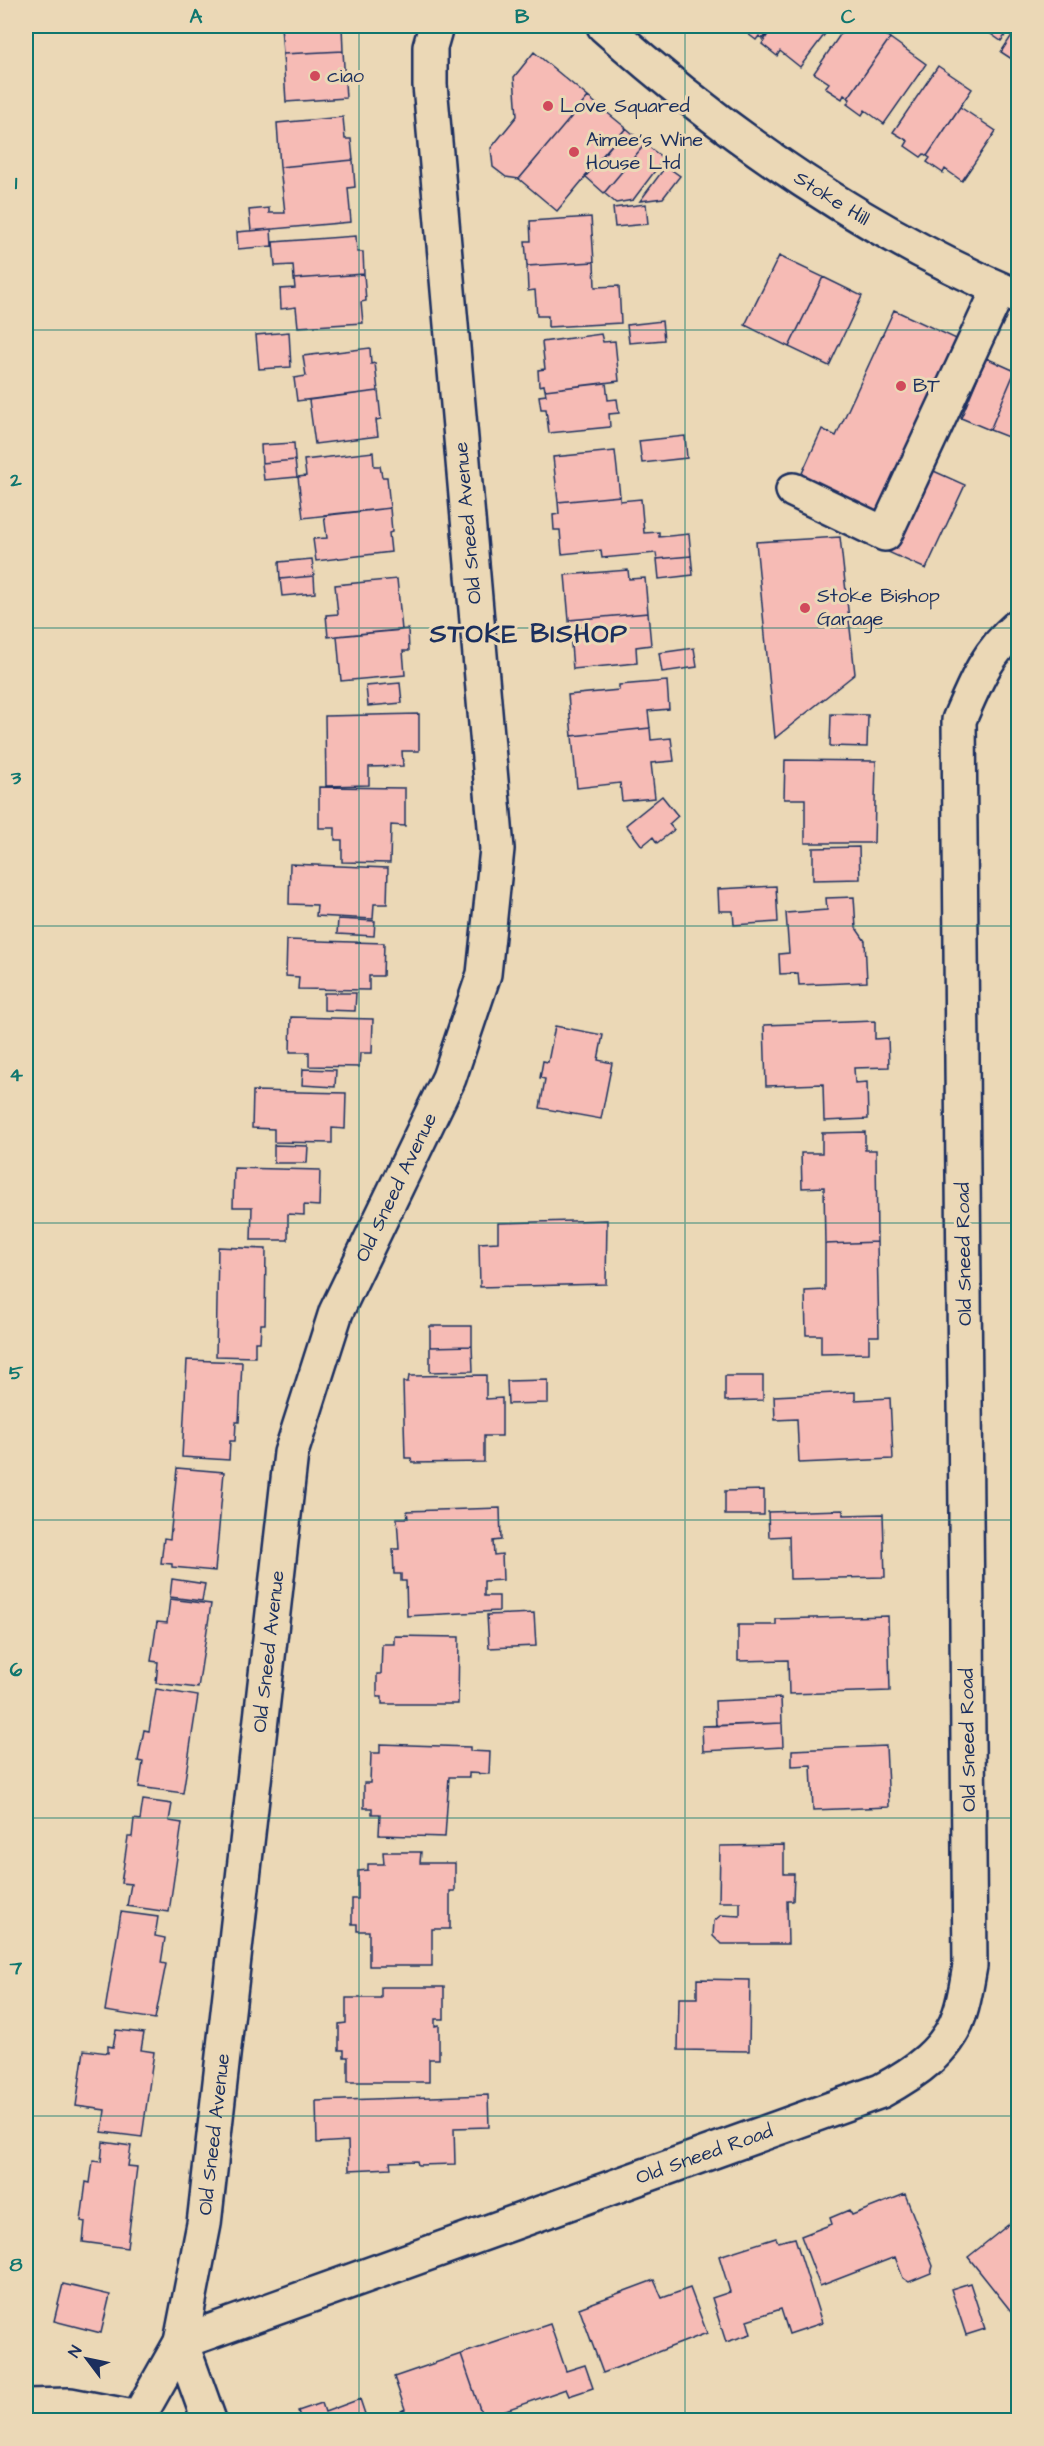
<svg xmlns="http://www.w3.org/2000/svg" width="1044" height="2446" viewBox="0 0 1044 2446" font-family="'Architects Daughter',sans-serif">
<style>
.building{fill:#f6bbb5;stroke:#1b2f5e;stroke-width:1.5}
.lines{fill:none;stroke-linecap:round;stroke-linejoin:round}
.minor-casing{stroke:#1b2f5e;stroke-width:38}
.minor{stroke:#ebd8b6;stroke-width:33}
.grid{fill:none;stroke:#0f766e;stroke-width:1.5;stroke-opacity:0.55}
.poi-dot{fill:#d1495b;stroke:#ebd8b6;stroke-width:2}
.labels{text-anchor:middle;dominant-baseline:central;stroke-width:6;stroke-linejoin:round;paint-order:stroke}
.poi-label{font-size:20px;fill:#1b2f5e;stroke:#ebd8b6;text-anchor:start}
.street-label{font-size:20px;fill:#1b2f5e;stroke:#ebd8b6}
.district-label{font-size:26px;font-weight:bold;letter-spacing:1.5px;fill:#1b2f5e;stroke:#ebd8b6}
.neatline{fill:none;stroke:#0f766e;stroke-width:2}
.grid-label{font-size:20px;text-anchor:middle;font-weight:bold;fill:#0f766e}
</style>
<rect width="100%" height="100%" fill="#ebd8b6"/>
<filter id="ink" filterUnits="userSpaceOnUse"><feTurbulence type="fractalNoise" baseFrequency=".0167" numOctaves="2"/><feDisplacementMap in="SourceGraphic" scale="12" xChannelSelector="R" yChannelSelector="G"/><feConvolveMatrix kernelMatrix="1 2 1 2 8 2 1 2 1" color-interpolation-filters="sRGB"/></filter>
<g filter="url(#ink)">
<!-- building -->
<path class="building" d="M 281,26 L 342,26 L 343,51 L 283,54 Z
M 742,26 L 773,26 L 763,39 L 759,36 L 756,40 L 740,28 Z
M 773,26 L 831,26 L 800,67 L 780,51 L 777,56 L 762,44 Z
M 846,26 L 872,26 L 890,38 L 848,98 L 844,95 L 842,99 L 825,88 L 829,83 L 814,73 Z
M 983,26 L 1012,26 L 1001,41 L 982,28 Z
M 1018,26 L 1018,63 L 1001,52 Z
M 890,38 L 926,64 L 884,124 L 865,110 L 862,115 L 847,104 L 850,99 L 848,98 Z
M 343,51 L 346,98 L 286,102 L 283,54 Z
M 534,52 L 588,97 L 519,179 L 506,177 L 493,167 L 491,148 L 517,116 L 514,77 Z
M 938,66 L 972,89 L 927,156 L 924,154 L 921,157 L 905,146 L 908,141 L 893,132 Z
M 588,97 L 626,128 L 557,211 L 519,179 Z
M 960,107 L 996,131 L 962,181 L 945,169 L 943,173 L 927,162 L 930,158 L 927,156 Z
M 343,117 L 345,139 L 351,139 L 353,160 L 280,167 L 277,123 Z
M 626,128 L 645,144 L 604,193 L 585,176 Z
M 645,144 L 664,159 L 633,200 L 616,203 L 604,193 Z
M 353,160 L 355,187 L 348,188 L 351,222 L 251,231 L 249,210 L 269,208 L 269,213 L 285,213 L 280,167 Z
M 666,166 L 680,176 L 663,198 L 640,201 Z
M 646,204 L 648,224 L 615,227 L 613,208 Z
M 591,217 L 594,262 L 527,266 L 525,241 L 531,241 L 530,221 Z
M 271,229 L 272,246 L 238,249 L 237,232 Z
M 356,236 L 357,252 L 363,252 L 364,274 L 294,279 L 293,265 L 275,266 L 273,242 Z
M 779,256 L 823,277 L 789,347 L 745,325 Z
M 594,262 L 595,287 L 619,286 L 621,323 L 548,327 L 548,316 L 537,316 L 535,290 L 528,291 L 527,266 Z
M 364,274 L 366,301 L 361,302 L 363,323 L 298,327 L 296,307 L 281,309 L 280,289 L 295,288 L 294,279 Z
M 823,277 L 862,296 L 829,366 L 789,347 Z
M 894,310 L 963,342 L 881,518 L 799,480 L 822,429 L 836,436 Z
M 662,321 L 664,340 L 629,343 L 627,325 Z
M 289,332 L 291,367 L 259,369 L 256,335 Z
M 601,334 L 603,342 L 615,341 L 619,381 L 545,390 L 544,385 L 539,386 L 538,370 L 545,369 L 542,342 Z
M 370,348 L 371,364 L 375,363 L 378,391 L 297,401 L 294,378 L 306,376 L 303,356 Z
M 986,358 L 1015,371 L 990,430 L 961,418 Z
M 1015,371 L 1018,372 L 1018,441 L 990,430 Z
M 606,383 L 608,400 L 617,399 L 619,413 L 609,414 L 610,427 L 549,433 L 546,409 L 541,409 L 539,396 L 546,395 L 545,390 Z
M 378,391 L 381,419 L 376,420 L 378,436 L 315,444 L 309,400 Z
M 685,436 L 687,458 L 642,463 L 639,441 Z
M 294,443 L 295,460 L 262,463 L 261,445 Z
M 615,451 L 620,496 L 558,502 L 553,457 Z
M 373,452 L 374,466 L 380,466 L 382,477 L 387,477 L 390,508 L 303,518 L 298,477 L 306,476 L 304,460 Z
M 295,460 L 297,477 L 264,480 L 262,463 Z
M 927,468 L 965,485 L 926,569 L 888,552 Z
M 620,496 L 620,501 L 641,499 L 644,533 L 659,532 L 659,537 L 689,534 L 691,556 L 657,559 L 656,553 L 602,558 L 601,550 L 562,554 L 560,530 L 554,530 L 553,515 L 559,514 L 558,502 Z
M 390,508 L 392,532 L 389,533 L 391,552 L 316,561 L 313,539 L 327,538 L 324,515 Z
M 840,537 L 855,674 L 775,738 L 756,542 Z
M 691,556 L 693,575 L 659,579 L 657,559 Z
M 312,559 L 314,576 L 280,579 L 279,562 Z
M 628,570 L 629,579 L 645,578 L 648,613 L 569,620 L 565,575 Z
M 314,576 L 315,593 L 282,596 L 280,579 Z
M 397,579 L 402,630 L 328,637 L 326,615 L 338,614 L 335,585 Z
M 648,613 L 651,645 L 636,647 L 637,663 L 573,669 L 569,620 Z
M 408,629 L 409,651 L 403,651 L 405,675 L 341,681 L 337,636 Z
M 694,648 L 697,667 L 662,672 L 659,653 Z
M 667,681 L 669,709 L 648,711 L 650,728 L 572,736 L 568,695 L 619,690 L 619,685 Z
M 400,683 L 402,703 L 368,706 L 366,686 Z
M 419,714 L 419,751 L 402,751 L 403,766 L 369,767 L 369,785 L 326,786 L 325,716 Z
M 831,714 L 868,715 L 867,747 L 830,746 Z
M 650,728 L 651,740 L 671,738 L 674,761 L 651,763 L 655,798 L 622,801 L 620,783 L 577,788 L 572,736 Z
M 785,760 L 876,761 L 874,843 L 805,843 L 805,799 L 784,799 Z
M 319,787 L 405,788 L 405,826 L 391,825 L 390,863 L 342,862 L 342,840 L 335,840 L 335,828 L 319,828 Z
M 662,796 L 678,816 L 669,824 L 674,830 L 657,843 L 653,837 L 642,846 L 626,825 Z
M 859,847 L 860,879 L 813,880 L 813,848 Z
M 290,864 L 388,868 L 387,904 L 374,904 L 373,919 L 316,916 L 317,905 L 289,904 Z
M 776,886 L 778,922 L 734,925 L 733,911 L 719,911 L 718,889 Z
M 854,897 L 856,928 L 865,941 L 867,982 L 799,985 L 798,973 L 780,974 L 779,954 L 789,953 L 786,913 L 827,910 L 826,898 Z
M 338,919 L 375,921 L 374,936 L 337,934 Z
M 287,940 L 384,943 L 383,976 L 369,976 L 369,990 L 298,989 L 299,977 L 286,976 Z
M 324,993 L 356,993 L 355,1011 L 324,1010 Z
M 291,1017 L 373,1019 L 372,1053 L 360,1053 L 359,1067 L 309,1066 L 309,1052 L 290,1052 Z
M 875,1021 L 875,1039 L 888,1038 L 889,1067 L 854,1068 L 855,1083 L 867,1082 L 868,1119 L 824,1121 L 823,1084 L 766,1086 L 764,1025 Z
M 555,1026 L 603,1035 L 598,1060 L 612,1063 L 601,1119 L 540,1108 L 545,1079 L 540,1078 L 543,1061 L 548,1062 Z
M 303,1069 L 336,1070 L 335,1087 L 302,1085 Z
M 253,1091 L 346,1093 L 345,1129 L 332,1128 L 332,1143 L 274,1142 L 274,1129 L 252,1128 Z
M 865,1132 L 865,1150 L 876,1150 L 877,1242 L 825,1244 L 824,1187 L 802,1188 L 801,1153 L 822,1153 L 822,1133 Z
M 274,1145 L 308,1146 L 307,1163 L 274,1163 Z
M 234,1168 L 320,1170 L 319,1206 L 304,1205 L 304,1215 L 288,1214 L 288,1240 L 251,1240 L 252,1207 L 233,1207 Z
M 607,1220 L 606,1284 L 480,1287 L 479,1243 L 498,1242 L 498,1223 Z
M 877,1242 L 879,1336 L 869,1336 L 869,1353 L 821,1354 L 821,1335 L 806,1335 L 805,1291 L 825,1290 L 825,1244 Z
M 218,1247 L 266,1249 L 265,1324 L 261,1324 L 260,1342 L 255,1342 L 255,1357 L 216,1356 Z
M 430,1326 L 472,1326 L 472,1346 L 430,1347 Z
M 472,1346 L 473,1371 L 430,1372 L 430,1347 Z
M 187,1360 L 242,1362 L 239,1422 L 236,1422 L 235,1441 L 230,1441 L 229,1460 L 182,1457 Z
M 486,1375 L 486,1399 L 502,1398 L 502,1436 L 484,1436 L 484,1462 L 412,1463 L 411,1458 L 405,1458 L 403,1382 L 408,1382 L 409,1376 Z
M 725,1376 L 763,1376 L 763,1400 L 725,1401 Z
M 548,1380 L 548,1403 L 508,1404 L 507,1381 Z
M 855,1392 L 855,1400 L 890,1398 L 893,1459 L 799,1463 L 797,1419 L 775,1420 L 774,1396 Z
M 177,1468 L 224,1472 L 215,1571 L 172,1567 L 172,1564 L 161,1563 L 164,1538 L 170,1539 Z
M 764,1490 L 764,1515 L 725,1515 L 725,1491 Z
M 500,1508 L 501,1540 L 493,1541 L 494,1555 L 502,1554 L 503,1580 L 484,1581 L 484,1596 L 499,1596 L 499,1611 L 407,1616 L 406,1581 L 401,1581 L 401,1574 L 394,1574 L 393,1549 L 399,1549 L 397,1518 L 408,1518 L 407,1511 Z
M 843,1510 L 843,1515 L 883,1514 L 885,1577 L 790,1579 L 789,1536 L 769,1537 L 768,1512 Z
M 172,1579 L 205,1584 L 202,1601 L 170,1597 Z
M 170,1599 L 211,1604 L 198,1688 L 156,1683 L 158,1662 L 151,1661 L 157,1622 L 167,1623 Z
M 534,1613 L 536,1646 L 489,1648 L 487,1615 Z
M 888,1616 L 890,1691 L 789,1694 L 788,1660 L 738,1661 L 738,1625 L 776,1625 L 776,1619 Z
M 394,1636 L 459,1637 L 458,1704 L 382,1704 L 382,1697 L 377,1697 L 377,1674 L 381,1674 L 382,1644 L 394,1644 Z
M 156,1689 L 198,1696 L 183,1793 L 139,1787 L 143,1762 L 138,1761 L 144,1730 L 149,1731 Z
M 781,1698 L 782,1723 L 716,1726 L 715,1701 Z
M 782,1723 L 783,1747 L 703,1751 L 702,1726 Z
M 380,1744 L 470,1747 L 470,1751 L 490,1752 L 489,1774 L 469,1773 L 469,1777 L 449,1777 L 445,1837 L 379,1835 L 380,1814 L 372,1814 L 372,1808 L 364,1808 L 364,1783 L 370,1783 L 371,1753 L 380,1753 Z
M 886,1746 L 889,1807 L 813,1810 L 811,1765 L 792,1766 L 792,1750 Z
M 143,1800 L 172,1804 L 169,1821 L 182,1823 L 169,1912 L 127,1906 L 131,1884 L 121,1883 L 128,1837 L 132,1837 L 134,1819 L 140,1820 Z
M 784,1845 L 784,1874 L 794,1874 L 793,1901 L 787,1901 L 788,1944 L 721,1944 L 713,1936 L 714,1921 L 721,1915 L 740,1916 L 740,1902 L 719,1902 L 720,1846 Z
M 383,1852 L 421,1852 L 420,1863 L 455,1863 L 455,1891 L 450,1891 L 450,1929 L 432,1929 L 432,1966 L 369,1966 L 369,1931 L 357,1931 L 357,1924 L 352,1924 L 352,1899 L 358,1899 L 358,1871 L 368,1870 L 368,1864 L 384,1864 Z
M 121,1912 L 158,1917 L 155,1936 L 165,1938 L 161,1963 L 166,1964 L 155,2019 L 105,2011 Z
M 697,1979 L 750,1980 L 749,2051 L 678,2050 L 679,1998 L 697,1998 Z
M 381,1987 L 444,1987 L 444,2019 L 435,2019 L 435,2026 L 439,2025 L 439,2059 L 429,2059 L 429,2082 L 348,2082 L 348,2057 L 344,2057 L 344,2050 L 339,2050 L 339,2024 L 346,2023 L 346,1998 L 381,1998 Z
M 116,2030 L 144,2033 L 141,2050 L 154,2052 L 142,2137 L 102,2132 L 105,2110 L 76,2106 L 84,2050 L 108,2053 L 108,2046 L 113,2047 Z
M 488,2095 L 489,2127 L 454,2128 L 455,2164 L 418,2165 L 417,2161 L 390,2162 L 391,2168 L 349,2170 L 348,2141 L 317,2143 L 316,2101 Z
M 103,2142 L 131,2146 L 128,2166 L 137,2167 L 127,2248 L 83,2242 L 85,2222 L 81,2221 L 86,2182 L 90,2183 L 93,2161 L 101,2162 Z
M 905,2194 L 933,2266 L 931,2273 L 909,2282 L 903,2278 L 895,2257 L 820,2286 L 801,2236 L 832,2224 L 830,2218 L 849,2210 L 852,2215 Z
M 1013,2221 L 1018,2227 L 1018,2320 L 968,2257 Z
M 776,2238 L 778,2242 L 795,2238 L 822,2323 L 789,2334 L 781,2309 L 747,2320 L 751,2334 L 726,2342 L 712,2298 L 730,2292 L 719,2256 Z
M 654,2280 L 662,2298 L 690,2288 L 707,2333 L 603,2373 L 579,2308 Z
M 970,2283 L 985,2329 L 966,2335 L 951,2289 Z
M 63,2284 L 110,2295 L 101,2333 L 54,2321 Z
M 550,2324 L 566,2371 L 585,2365 L 593,2388 L 569,2396 L 566,2389 L 483,2418 L 461,2354 Z
M 461,2354 L 483,2418 L 475,2420 L 405,2420 L 401,2411 L 405,2409 L 394,2377 Z
M 360,2399 L 367,2420 L 301,2420 L 298,2411 L 322,2403 L 325,2412 Z"/>
<g class="lines">
<!-- minor casing -->
<g class="minor-casing">
<g id="minor">
<path id="s1" d="M 604,26 C 727,136 866,232 1018,297"/>
<path d="M 793,490 L 885,534 L 999,289"/>
<path id="s2" d="M 181,2342 L 881,2091 C 914,2073 948,2051 960,2013 C 965,1998 967,1982 970,1966 L 959,720 C 976,681 986,654 1018,626"/>
<path d="M 181,2342 L 209,2420"/>
<path d="M 26,2406 L 70,2405 L 138,2418"/>
<path id="s3" d="M 137,2420 L 181,2342 L 204,2224 L 291,1453 L 336,1312 L 449,1078 L 484,974 L 497,849 L 430,85 L 430,47 L 436,26"/>
</g>
</g>
<!-- minor -->
<use href="#minor" class="minor"/>
</g>
</g>
<!-- grid -->
<path class="grid" d="M 359,26 L 359,2420M 685,26 L 685,2420M 26,330 L 1018,330M 26,628 L 1018,628M 26,926 L 1018,926M 26,1223 L 1018,1223M 26,1520 L 1018,1520M 26,1818 L 1018,1818M 26,2116 L 1018,2116"/>
<!-- markers -->
<g class="poi-dot">
<circle cx="315" cy="76" r="6"/>
<circle cx="548" cy="106" r="6"/>
<circle cx="574" cy="152" r="6"/>
<circle cx="901" cy="386" r="6"/>
<circle cx="805" cy="608" r="6"/>
</g>
<g class="labels">
<!-- poi labels -->
<g class="poi-label">
<text x="327" y="76">ciao</text>
<text x="560" y="106">Love Squared</text>
<text x="586" y="140">Aimee's Wine<tspan x="586" dy="23">House Ltd</tspan></text>
<text x="913" y="386">BT</text>
<text x="817" y="596">Stoke Bishop<tspan x="817" dy="23">Garage</tspan></text>
</g>
<!-- street labels -->
<g class="street-label">
<text stroke="none"><textPath href="#s1" startOffset="286">Stoke Hill</textPath></text>
<text transform="translate(468 523) rotate(-95)">Old Sneed Avenue</text>
<text stroke="none"><textPath href="#s3" startOffset="1272">Old Sneed Avenue</textPath></text>
<text transform="translate(964 1254) rotate(-91)">Old Sneed Road</text>
<text stroke="none"><textPath href="#s3" startOffset="786">Old Sneed Avenue</textPath></text>
<text transform="translate(968 1740) rotate(-91)">Old Sneed Road</text>
<text stroke="none"><textPath href="#s3" startOffset="300">Old Sneed Avenue</textPath></text>
<text stroke="none"><textPath href="#s2" startOffset="556">Old Sneed Road</textPath></text>
</g>
<!-- district labels -->
<g class="district-label">
<text x="529" y="634">STOKE BISHOP</text>
</g>
</g>
<!-- margin -->
<rect width="1044" height="2446" fill="none" stroke="#ebd8b6" stroke-width="66"/>
<!-- north arrow -->
<g transform="translate(87 2359) rotate(302)" stroke="#ebd8b6" stroke-width="4.5" paint-order="stroke">
<path d="M0-4.5L10 22L0 15L-10 22Z" fill="#1b2f5e"/>
<text y="-9" font-size="16" font-weight="bold" text-anchor="middle" fill="#1b2f5e">N</text>
</g>
<rect x="33" y="33" width="978" height="2380" class="neatline"/>
<g class="grid-label">
<text x="196" y="23">A</text>
<text x="522" y="23">B</text>
<text x="848" y="23">C</text>
<text x="16" y="189">1</text>
<text x="16" y="486">2</text>
<text x="16" y="784">3</text>
<text x="16" y="1081">4</text>
<text x="16" y="1379">5</text>
<text x="16" y="1676">6</text>
<text x="16" y="1974">7</text>
<text x="16" y="2271">8</text>
</g>
</svg>
